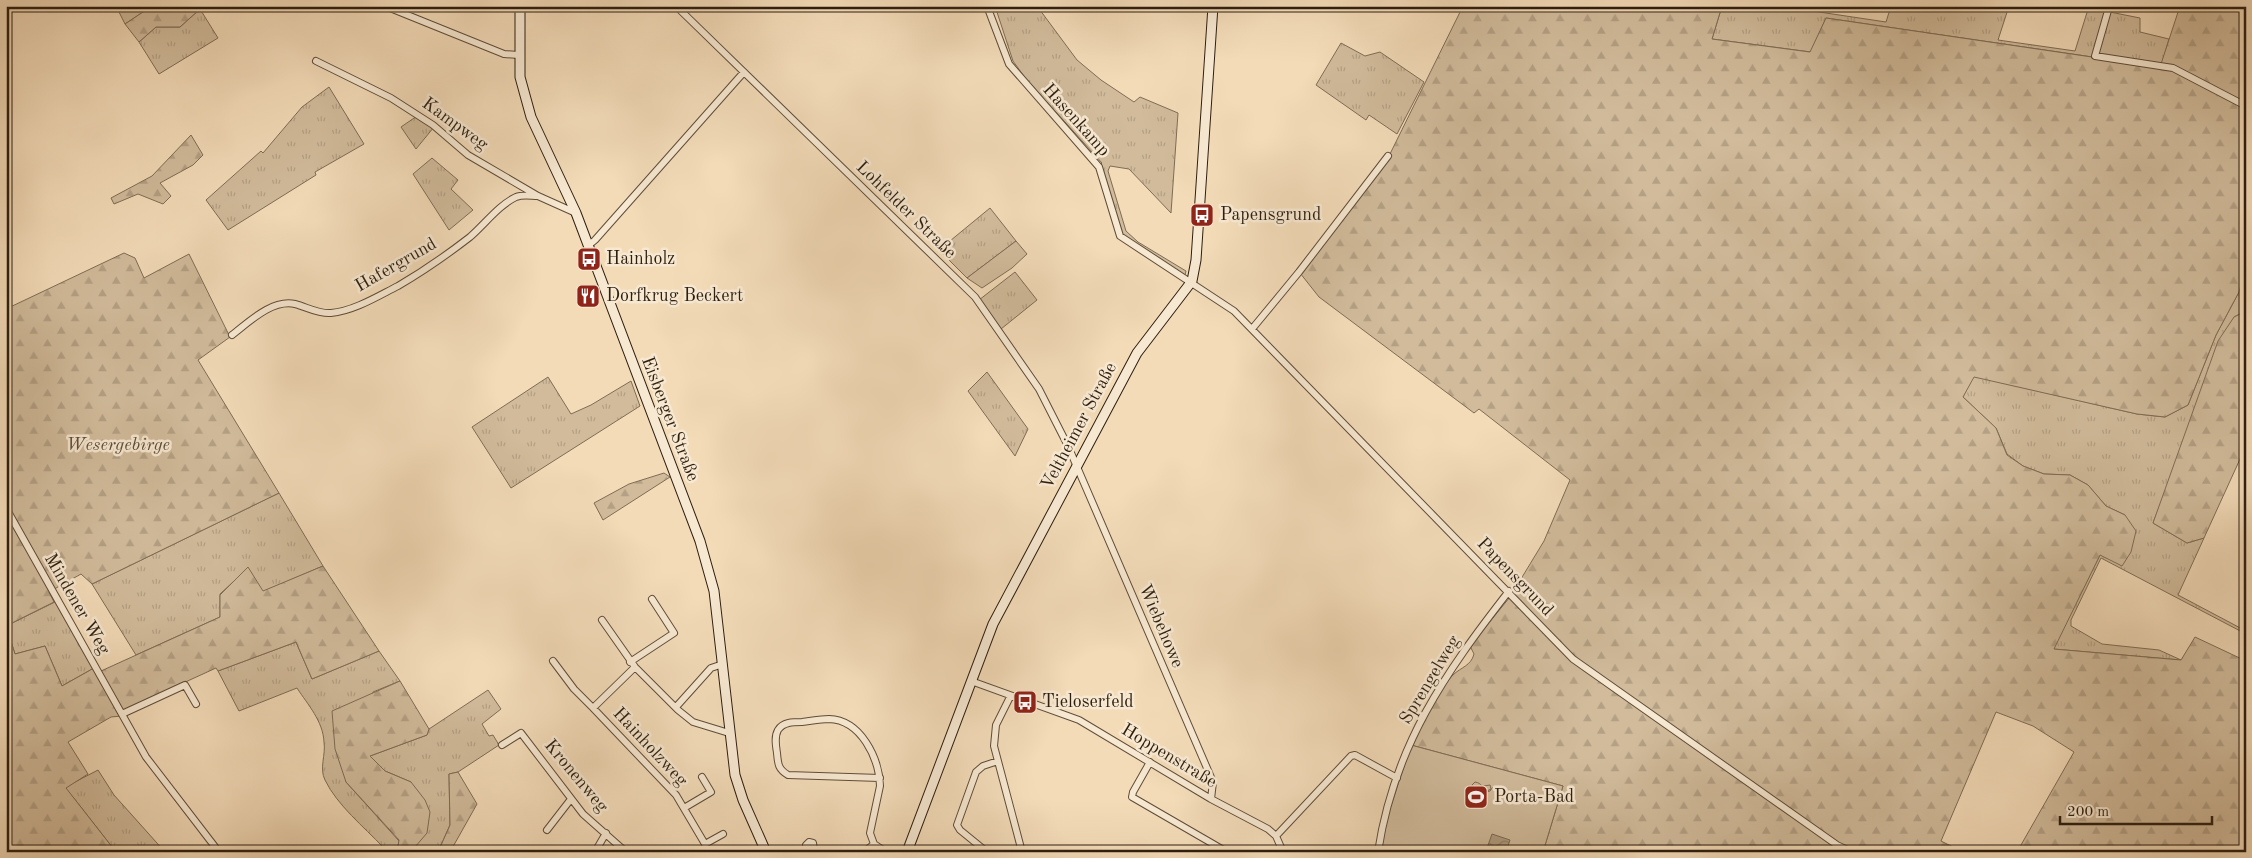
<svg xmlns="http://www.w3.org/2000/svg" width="2252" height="858" viewBox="0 0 2252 858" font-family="'Old Standard TT',serif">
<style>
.grass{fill:url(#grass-tufts);stroke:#7f6c55}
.forest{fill:url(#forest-firs);stroke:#7f6c55}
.pitch{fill:#d1bb9b;stroke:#7f6c55}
.water{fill:url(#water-waves);stroke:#7c6952}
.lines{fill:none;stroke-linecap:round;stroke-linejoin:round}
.stream{stroke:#7c6952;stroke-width:1}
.minor-casing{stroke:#5e4d39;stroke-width:8}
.secondary-casing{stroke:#2d1e0f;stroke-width:11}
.minor{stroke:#f7e8d1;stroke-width:6}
.secondary{stroke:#f7e8d1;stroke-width:9}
.labels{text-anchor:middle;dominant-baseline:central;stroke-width:5;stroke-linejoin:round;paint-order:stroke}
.street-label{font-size:18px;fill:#2d1e0f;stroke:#f7e8d1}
.poi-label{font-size:18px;fill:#2d1e0f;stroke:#f7e8d1;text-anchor:start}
.park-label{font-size:18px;font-style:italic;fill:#5e4d39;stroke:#f7e8d1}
</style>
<defs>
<pattern id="grass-tufts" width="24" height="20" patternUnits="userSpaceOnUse" patternTransform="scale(1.25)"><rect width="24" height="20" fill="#d1bb9b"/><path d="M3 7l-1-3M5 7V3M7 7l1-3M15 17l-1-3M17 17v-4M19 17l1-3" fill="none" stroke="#b4a084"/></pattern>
<pattern id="forest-firs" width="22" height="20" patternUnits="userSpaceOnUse" patternTransform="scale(1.25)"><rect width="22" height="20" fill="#d1bb9b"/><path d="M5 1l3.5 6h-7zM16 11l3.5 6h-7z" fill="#b4a084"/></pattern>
<pattern id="water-waves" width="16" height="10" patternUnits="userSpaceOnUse" patternTransform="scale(1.25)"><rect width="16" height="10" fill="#b09b7f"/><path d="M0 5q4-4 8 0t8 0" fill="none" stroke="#907e66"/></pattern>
</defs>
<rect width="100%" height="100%" fill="#f3dbb8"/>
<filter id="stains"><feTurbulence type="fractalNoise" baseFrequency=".004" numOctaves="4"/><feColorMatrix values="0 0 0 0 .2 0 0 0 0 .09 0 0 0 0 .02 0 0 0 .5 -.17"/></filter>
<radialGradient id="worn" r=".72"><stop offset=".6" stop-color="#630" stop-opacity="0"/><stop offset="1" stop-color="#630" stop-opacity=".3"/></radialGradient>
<!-- grass -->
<path class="grass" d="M 116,6 L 152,6 L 125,24 Z
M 995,6 L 1037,6 L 1077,60 L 1101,80 L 1134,102 L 1140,97 L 1178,113 L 1171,213 L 1129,169 L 1110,166 L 1108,171 L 1126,231 L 1138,242 L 1186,271 L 1185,275 L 1122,235 L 1100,165 L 1102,163 L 1026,79 L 1013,61 Z
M 1722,6 L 1779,6 L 1886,22 L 1891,6 L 2009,6 L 1998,40 L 2075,51 L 2089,6 L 2109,6 L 2110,12 L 2140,18 L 2140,32 L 2169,39 L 2161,67 L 1826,18 L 1811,52 L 1712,39 Z
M 200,9 L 218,38 L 159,74 L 139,42 L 156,27 L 180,27 Z
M 1341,43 L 1365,56 L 1380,52 L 1424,82 L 1397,134 L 1369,115 L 1366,120 L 1316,85 Z
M 329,87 L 364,144 L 315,172 L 316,175 L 228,230 L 206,200 L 261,151 L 263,153 L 302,107 Z
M 417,116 L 434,127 L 416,149 L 401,127 Z
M 432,158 L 458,180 L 451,189 L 473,210 L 449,230 L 413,174 Z
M 990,208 L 1016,241 L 967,278 L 939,250 Z
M 2246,264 L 2246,311 L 2234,317 L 2153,523 L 2187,543 L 2204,538 L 2178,595 L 2246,631 L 2246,634 L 2101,558 L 2071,620 L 2071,626 L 2102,644 L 2159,650 L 2181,660 L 2053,649 L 2100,555 L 2125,515 L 2106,506 L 2088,485 L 2070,475 L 2044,474 L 2023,466 L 2007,454 L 1996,428 L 1963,397 L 1973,376 L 2137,414 L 2165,417 L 2188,405 L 2216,335 L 2239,292 Z
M 1015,272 L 1037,300 L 1001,329 L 979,300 Z
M 987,372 L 1028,429 L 1015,456 L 968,391 Z
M 548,377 L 571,414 L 591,405 L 631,381 L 640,406 L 511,488 L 472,427 Z
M 279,493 L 323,566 L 262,592 L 248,568 L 220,594 L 220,617 L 136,655 L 92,584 Z
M 57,601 L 94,668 L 62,686 L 45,646 L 15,654 L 6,626 Z
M 296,642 L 312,679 L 379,651 L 400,681 L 373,692 L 346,782 L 399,841 L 397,852 L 388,852 L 383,847 C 364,827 337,805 325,780 C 319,768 326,755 324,742 C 323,721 308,705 297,688 L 239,711 L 218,671 Z
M 6,658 L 75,782 L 98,770 L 114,795 L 165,852 L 116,852 L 73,797 L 6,852 Z
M 488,690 L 501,709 L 482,724 L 489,736 L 493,735 L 499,745 L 458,772 L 449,774 L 450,825 L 438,852 L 411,852 L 408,850 L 411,782 L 385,771 L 370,756 L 427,735 L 429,729 Z"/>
<!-- forest -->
<path class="forest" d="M 152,6 L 198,6 L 200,9 L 180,27 L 156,27 L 139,42 L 125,24 Z
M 1463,6 L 1722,6 L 1712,39 L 1810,52 L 1826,18 L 2160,67 L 2180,6 L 2246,6 L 2246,264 L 2239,292 L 2216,335 L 2188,405 L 2165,417 L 2137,414 L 1974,377 L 1963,397 L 1996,428 L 2007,455 L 2023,466 L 2044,474 L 2070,475 L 2088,485 L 2106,506 L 2125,515 L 2136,531 L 2131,552 L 2122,566 L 2100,555 L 2054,649 L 2181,660 L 2195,637 L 2246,661 L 2246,852 L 2017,852 L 2074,752 L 2033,726 L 1996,712 L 1941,841 L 1963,852 L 1543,852 L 1563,786 L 1411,745 C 1423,722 1434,694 1453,675 C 1461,667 1471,666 1474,654 L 1470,646 L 1510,597 L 1544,541 L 1570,480 L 1479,409 L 1474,413 L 1319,297 L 1300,273 L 1389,156 Z
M 191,135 L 203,155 L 193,165 L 160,183 L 171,196 L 163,204 L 138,194 L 114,204 L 111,198 L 152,176 Z
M 124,253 L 135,258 L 144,278 L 189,254 L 230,337 L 198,360 L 279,493 L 92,584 L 81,574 L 49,592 L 54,602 L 6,626 L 15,654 L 45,646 L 62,686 L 94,668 L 121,716 L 111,717 L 68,742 L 88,774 L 66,788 L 116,852 L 6,852 L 6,309 Z
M 2246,311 L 2246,446 L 2204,538 L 2187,543 L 2153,523 L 2218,341 L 2234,317 Z
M 664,473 L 670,477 L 603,520 L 594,503 L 629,484 Z
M 323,566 L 379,651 L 312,679 L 296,642 L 218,671 L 216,668 L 122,711 L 101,671 L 220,617 L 220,595 L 248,567 L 263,591 Z
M 400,681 L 429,729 L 427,735 L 370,756 L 385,771 L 411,782 L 425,800 L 430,812 L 427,833 L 415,847 L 405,852 L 397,852 L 399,840 L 346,782 L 335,749 L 332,711 Z
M 458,772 L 477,804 L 450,852 L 438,852 L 450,825 L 449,774 Z"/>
<!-- pitch -->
<path class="pitch" d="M 1016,241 L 1027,254 L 1012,268 L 982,288 L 967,278 Z
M 1411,745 L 1563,786 L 1543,852 L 1379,852 L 1382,833 Z"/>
<!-- water -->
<path class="water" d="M 1492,834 L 1510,840 L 1506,852 L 1487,848 Z"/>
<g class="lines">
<!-- stream -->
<path class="stream" d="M 1470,798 L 1472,785 L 1475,782 C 1482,783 1482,788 1487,791 L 1491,789 L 1490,785 L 1484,786 L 1483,789 L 1486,792 L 1490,791 L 1493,787 L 1497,788 L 1500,795"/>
<!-- minor casing -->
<g class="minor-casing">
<path id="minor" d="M 385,6 L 504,54 L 519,55
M 676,6 L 975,297 L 1039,389 L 1068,446 L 1213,782 L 1211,799
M 987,6 L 1009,64 L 1099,167 L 1120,236 L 1234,311 L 1573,659 L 1837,845 L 1852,852
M 2109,7 L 2095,56 L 2173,68 L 2246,106
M 316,61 L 391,98 L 433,125 L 468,155 L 538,196 L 576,213
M 589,245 L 595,240 L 744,72
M 1252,329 L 1299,272 L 1388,156
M 232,335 C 249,322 272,299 295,304 C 307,307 318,314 331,313 C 354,311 378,296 398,286 C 422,272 448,254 470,237 C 485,224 499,205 516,197 C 523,194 531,196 538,196
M 6,508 L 146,757 L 219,852
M 602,620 L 635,667 L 678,710 L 693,722 L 729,733
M 553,661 L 574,689 L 593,708 L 635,667
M 630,662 L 674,633 L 652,599
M 971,681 L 1079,720 L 1211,799 L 1268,829 L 1276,836 L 1283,852
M 1010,697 L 996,725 L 994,746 L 1022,852
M 676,707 L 711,668 L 723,664
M 593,708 L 676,795 L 705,844 L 723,834
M 122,714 L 185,685 L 196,704
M 502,745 L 521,733 L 583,814 L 626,852
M 1150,762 L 1133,792 L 1132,797 L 1227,852
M 880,778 L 788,775 C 778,769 778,764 777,753 C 776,746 774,737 778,730 C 783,722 793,722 802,722 C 811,721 820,719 829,719 C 861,720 879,758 880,786 L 870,833 L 874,844 L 886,852
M 684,808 L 711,792 L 702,777
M 547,830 L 571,799
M 1276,836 L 1351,756 L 1355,755 L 1397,778
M 595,852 L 606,833
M 809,852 L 806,845 L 809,842 L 813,843 L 814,849 L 812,852
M 864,852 L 874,844
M 987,852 L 960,830 L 957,825 L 976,772 L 983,766 L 998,761
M 1378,852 C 1394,746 1445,673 1509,591"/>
</g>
<!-- secondary casing -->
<g class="secondary-casing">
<path id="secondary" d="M 520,6 L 520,77 L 531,117 L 576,213 L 700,541 L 714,591 L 735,775 L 743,800 L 766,852
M 907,852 L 993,624 L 1137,353 L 1192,281 L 1196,260 L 1213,6"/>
</g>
<!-- minor -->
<use href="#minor" class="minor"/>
<!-- secondary -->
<use href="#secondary" class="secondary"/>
</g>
<!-- icons -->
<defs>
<g id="bus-square" transform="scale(1.25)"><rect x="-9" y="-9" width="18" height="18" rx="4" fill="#8f2418" stroke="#f7e8d1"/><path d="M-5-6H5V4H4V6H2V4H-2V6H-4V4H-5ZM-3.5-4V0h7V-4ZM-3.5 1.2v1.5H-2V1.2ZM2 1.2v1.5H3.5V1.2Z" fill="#fff"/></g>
<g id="restaurant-square" transform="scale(1.25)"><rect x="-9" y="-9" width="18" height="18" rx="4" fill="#8f2418" stroke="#f7e8d1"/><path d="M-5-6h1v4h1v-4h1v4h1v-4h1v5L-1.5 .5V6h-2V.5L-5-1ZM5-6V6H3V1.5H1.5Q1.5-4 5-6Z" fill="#fff"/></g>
<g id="stadium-square" transform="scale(1.25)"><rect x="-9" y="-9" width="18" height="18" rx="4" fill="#8f2418" stroke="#f7e8d1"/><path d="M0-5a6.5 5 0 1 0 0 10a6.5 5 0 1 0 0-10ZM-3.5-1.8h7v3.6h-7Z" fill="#fff"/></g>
</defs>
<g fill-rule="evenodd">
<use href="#bus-square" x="1202" y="215"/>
<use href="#bus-square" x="589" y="259"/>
<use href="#restaurant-square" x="588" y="296"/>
<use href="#bus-square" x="1025" y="702"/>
<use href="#stadium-square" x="1476" y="797"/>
</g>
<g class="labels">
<!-- street labels -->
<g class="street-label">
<text transform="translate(1076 120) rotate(48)">Hasenkamp</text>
<text transform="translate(455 124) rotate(36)">Kampweg</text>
<text transform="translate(906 210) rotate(44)">Lohfelder Straße</text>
<text transform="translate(396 265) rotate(-30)">Hafergrund</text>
<text transform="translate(670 419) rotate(69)">Eisberger Straße</text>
<text transform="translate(1079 426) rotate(-62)">Veltheimer Straße</text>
<text transform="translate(1515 577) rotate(46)">Papensgrund</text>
<text transform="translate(77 604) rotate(60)">Mindener Weg</text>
<text transform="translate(1161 626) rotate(67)">Wiebehowe</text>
<text transform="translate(1430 680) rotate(-59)">Sprengelweg</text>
<text transform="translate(650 747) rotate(47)">Hainholzweg</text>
<text transform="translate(1169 756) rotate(31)">Hoppenstraße</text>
<text transform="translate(576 776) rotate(50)">Kronenweg</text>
</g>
<!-- poi labels -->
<g class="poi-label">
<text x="1220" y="215">Papensgrund</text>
<text x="606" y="259">Hainholz</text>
<text x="606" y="296">Dorfkrug Beckert</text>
<text x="1042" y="702">Tieloserfeld</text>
<text x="1494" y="797">Porta-Bad</text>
</g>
<!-- park labels -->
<g class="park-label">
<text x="118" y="445">Wesergebirge</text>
</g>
</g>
<!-- margin -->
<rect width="2252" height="858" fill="none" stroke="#f3dbb8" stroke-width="25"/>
<rect x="8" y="8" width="2237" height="843" fill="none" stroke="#2d1e0f" stroke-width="2.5"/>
<rect x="12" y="12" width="2227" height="833" fill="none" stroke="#2d1e0f"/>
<!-- scale -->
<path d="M2060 816v8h152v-8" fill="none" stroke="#2d1e0f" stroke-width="2.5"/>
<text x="2067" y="816" font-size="15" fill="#2d1e0f" stroke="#f7e8d1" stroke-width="4" paint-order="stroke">200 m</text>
<rect width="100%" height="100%" filter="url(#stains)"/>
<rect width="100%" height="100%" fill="url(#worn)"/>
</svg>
